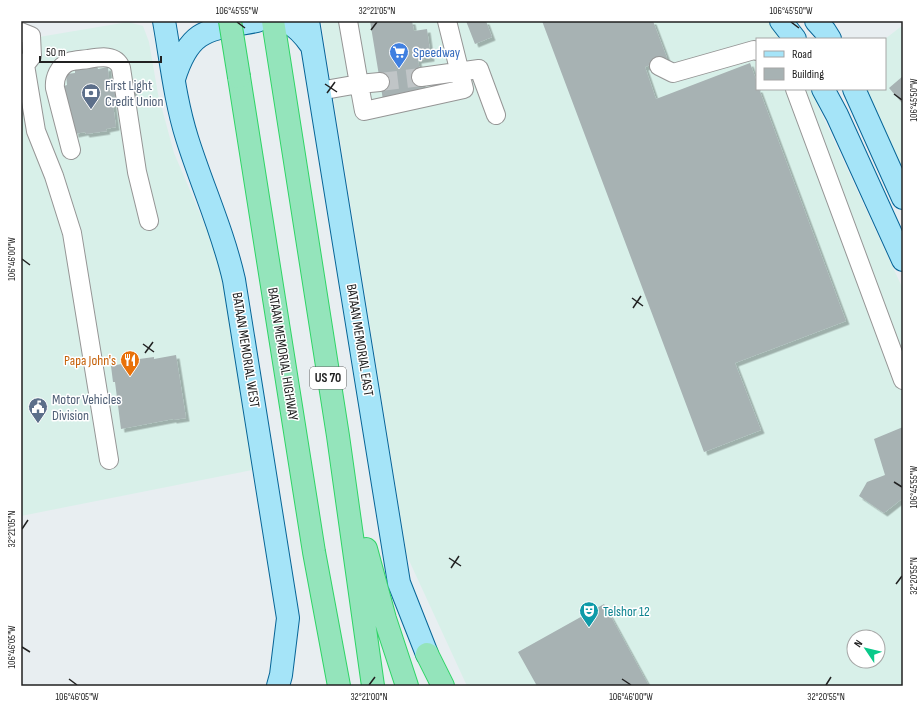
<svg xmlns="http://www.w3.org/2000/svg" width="924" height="707" viewBox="0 0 924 707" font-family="'Sofia Sans Condensed',sans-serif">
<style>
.commercial{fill:#d8f0e9;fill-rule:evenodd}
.building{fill:#a7b2b3;filter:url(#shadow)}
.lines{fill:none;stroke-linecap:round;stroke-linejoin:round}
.minor-tunnel{stroke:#c0c5c7;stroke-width:18;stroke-dasharray:18 9;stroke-linecap:butt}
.minor-casing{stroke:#959595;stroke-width:20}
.major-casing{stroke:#076597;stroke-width:24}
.highway-casing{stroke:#2fd466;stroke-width:24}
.minor{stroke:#fff;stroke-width:18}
.major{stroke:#a5e4f8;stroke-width:22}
.highway{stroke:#94e4bb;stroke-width:22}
.highway-bridge-casing{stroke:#2fd466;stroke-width:24;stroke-linecap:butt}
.highway-bridge{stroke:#94e4bb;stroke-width:22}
.ticks{fill:none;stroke:#212121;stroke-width:1.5}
.labels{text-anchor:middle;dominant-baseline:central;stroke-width:3;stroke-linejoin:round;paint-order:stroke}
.shield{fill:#fff;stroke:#646464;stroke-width:1}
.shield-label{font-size:13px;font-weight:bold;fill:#212121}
.shop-label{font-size:14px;fill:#366cbe;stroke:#fff;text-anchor:start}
.service-label{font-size:14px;fill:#4e5e75;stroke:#fff;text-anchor:start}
.street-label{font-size:14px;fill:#212121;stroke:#fff}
.food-label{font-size:14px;fill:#c56008;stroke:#fff;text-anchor:end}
.culture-label{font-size:14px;fill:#0d838f;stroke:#fff;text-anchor:start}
.neatline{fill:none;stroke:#212121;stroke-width:1.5}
.ticks-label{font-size:10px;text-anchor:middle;fill:#212121}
</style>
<defs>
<filter id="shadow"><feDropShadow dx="3.5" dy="3.5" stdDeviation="0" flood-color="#0004"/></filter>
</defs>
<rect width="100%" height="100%" fill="#e8eef1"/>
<!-- commercial -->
<path class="commercial" d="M 321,21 L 772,21 L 787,39 L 757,39 L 757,89 L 810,89 L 903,289 L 903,686 L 467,686 L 407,556 ZM 854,637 L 878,637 L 878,661 L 854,661 Z
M 128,22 L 143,26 L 149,42 L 158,94 L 174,153 L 222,265 L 257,469 L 21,516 L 21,40 Z
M 903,25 L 903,181 L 861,89 L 885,89 L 885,39 Z"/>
<!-- building -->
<path class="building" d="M 370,21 L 412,21 L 414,31 L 427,29 L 431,58 L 418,60 L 424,94 L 383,100 Z
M 466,21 L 486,21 L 492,37 L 475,44 Z
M 542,21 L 653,21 L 667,58 L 645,67 L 656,99 L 750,63 L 757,82 L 757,89 L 759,89 L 846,321 L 735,363 L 761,430 L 704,452 Z
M 97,66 L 98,69 L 108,67 L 109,79 L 131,76 L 134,94 L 112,97 L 116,127 L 106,129 L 107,131 L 86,134 L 85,132 L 75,134 L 73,123 L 70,124 L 64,86 L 67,85 L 66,74 L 75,73 L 75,69 Z
M 903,76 L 903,104 L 889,88 Z
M 176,355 L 186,418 L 173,420 L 173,419 L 121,429 L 115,382 L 113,382 L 111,366 L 132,362 L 132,360 L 154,357 L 154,359 Z
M 903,427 L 903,498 L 884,513 L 859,496 L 867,482 L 885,475 L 874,439 Z
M 604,604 L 649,686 L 537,686 L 518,652 Z"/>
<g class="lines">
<!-- minor-tunnel -->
<path class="minor-tunnel" d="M 380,82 L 421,77"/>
<!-- minor casing -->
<g class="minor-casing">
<path id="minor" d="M 21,32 L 31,36 L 32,56 L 25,65 L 36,131 L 54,176 L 72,233 L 109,460
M 659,66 L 673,73 L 754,50 L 757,51
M 421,77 L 479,69 L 496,115
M 380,82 L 359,84 L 364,111 L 464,89 L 447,21
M 795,89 L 903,380
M 319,91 L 359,84 L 348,21
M 71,150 L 55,88 C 54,78 59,66 69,62 C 75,60 82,60 88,59 C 100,57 116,54 121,68 L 137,172 L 149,221"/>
</g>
<!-- major casing -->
<g class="major-casing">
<path id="major" d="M 164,21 C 171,60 175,100 187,138 C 202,186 223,231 234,280 L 288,618 L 281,675 L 278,686
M 286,21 C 297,27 304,35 311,45
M 308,21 L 399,583 L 427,654
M 781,21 L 795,39
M 816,21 L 825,31 L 830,39
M 174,79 C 190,27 209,30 257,21
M 823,89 L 837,115 L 903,260
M 854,89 L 903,198"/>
</g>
<!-- highway casing -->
<g class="highway-casing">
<path id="highway" d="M 273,21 L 338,436 L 373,686
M 239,77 L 314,552 L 339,686
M 366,549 L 385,619 L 407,686
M 427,654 L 443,686"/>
</g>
<!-- minor -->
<use href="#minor" class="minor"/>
<!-- major -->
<use href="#major" class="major"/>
<!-- highway -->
<use href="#highway" class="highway"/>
<!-- highway-bridge casing -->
<g class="highway-bridge-casing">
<path id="highway-bridge" d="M 230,21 L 239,77"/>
</g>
<!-- highway-bridge -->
<use href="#highway-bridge" class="highway-bridge"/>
</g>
<!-- ticks -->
<path class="ticks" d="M 237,22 L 245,28M 791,22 L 799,28M 371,30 L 377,22M 325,84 L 337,92M 327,93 L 335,82M 894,94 L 902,100M 22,259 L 30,265M 632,298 L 643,306M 633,308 L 641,296M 143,344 L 154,352M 145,353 L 153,342M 894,482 L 902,487M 22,529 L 28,520M 449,558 L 461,566M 451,568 L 459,556M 896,584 L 902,576M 22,647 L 30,652M 69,679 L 77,685M 622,679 L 631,685M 369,685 L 375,677M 826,685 L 831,677"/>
<!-- icons -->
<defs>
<g id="supermarket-pin" transform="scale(1)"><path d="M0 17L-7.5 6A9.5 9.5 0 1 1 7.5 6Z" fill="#3f7fe0" stroke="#fff"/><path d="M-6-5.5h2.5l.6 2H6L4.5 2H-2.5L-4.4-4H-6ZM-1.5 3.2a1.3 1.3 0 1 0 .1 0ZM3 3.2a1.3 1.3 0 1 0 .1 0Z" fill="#fff"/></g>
<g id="bank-pin" transform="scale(1)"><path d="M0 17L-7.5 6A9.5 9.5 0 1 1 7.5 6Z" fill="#5c6f8a" stroke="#fff"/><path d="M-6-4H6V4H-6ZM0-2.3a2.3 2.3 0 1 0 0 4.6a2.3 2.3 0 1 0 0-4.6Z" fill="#fff"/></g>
<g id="restaurant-pin" transform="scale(1)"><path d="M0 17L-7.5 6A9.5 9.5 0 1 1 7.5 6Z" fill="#e8710a" stroke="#fff"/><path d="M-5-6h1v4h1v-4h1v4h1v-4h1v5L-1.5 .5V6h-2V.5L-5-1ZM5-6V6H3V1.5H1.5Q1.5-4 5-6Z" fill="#fff"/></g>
<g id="civic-pin" transform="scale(1)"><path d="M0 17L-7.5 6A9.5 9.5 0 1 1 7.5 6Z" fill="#5c6f8a" stroke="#fff"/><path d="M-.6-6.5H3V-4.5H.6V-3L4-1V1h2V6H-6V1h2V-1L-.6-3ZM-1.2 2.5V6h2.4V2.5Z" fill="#fff"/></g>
<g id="theatre-pin" transform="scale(1)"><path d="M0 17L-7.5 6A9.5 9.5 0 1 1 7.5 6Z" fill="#0f9aa8" stroke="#fff"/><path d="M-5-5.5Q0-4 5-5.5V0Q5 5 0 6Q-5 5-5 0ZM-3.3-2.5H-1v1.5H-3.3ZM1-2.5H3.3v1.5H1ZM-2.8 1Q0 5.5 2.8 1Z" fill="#fff"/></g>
</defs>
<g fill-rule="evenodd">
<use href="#supermarket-pin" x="399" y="52"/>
<use href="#bank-pin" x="91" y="93"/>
<use href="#restaurant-pin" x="130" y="360"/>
<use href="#civic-pin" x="38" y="407"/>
<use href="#theatre-pin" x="589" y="611"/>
</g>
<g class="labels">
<!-- shield labels -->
<rect class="shield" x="310" y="367" width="36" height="22" rx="3"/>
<g class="shield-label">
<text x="328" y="378">US 70</text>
</g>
<!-- shop labels -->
<g class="shop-label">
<text x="413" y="52">Speedway</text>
</g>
<!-- service labels -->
<g class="service-label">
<text x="105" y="85">First Light<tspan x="105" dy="16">Credit Union</tspan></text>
<text x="52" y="399">Motor Vehicles<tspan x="52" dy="16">Division</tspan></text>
</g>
<!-- street labels -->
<g class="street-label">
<text transform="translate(360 340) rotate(81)">BATAAN MEMORIAL EAST</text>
<text transform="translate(246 350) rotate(81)">BATAAN MEMORIAL WEST</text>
<text transform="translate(283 354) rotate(81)">BATAAN MEMORIAL HIGHWAY</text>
</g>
<!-- food labels -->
<g class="food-label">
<text x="116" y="360">Papa John's</text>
</g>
<!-- culture labels -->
<g class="culture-label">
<text x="603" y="611">Telshor 12</text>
</g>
</g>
<!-- border -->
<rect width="924" height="707" fill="none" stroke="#ffffff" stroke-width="44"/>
<!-- legend -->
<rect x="756" y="38" width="130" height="52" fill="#ffffff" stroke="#a6a6a6"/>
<rect x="764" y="51" width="20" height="6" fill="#a5e4f8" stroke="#a6a6a6"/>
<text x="792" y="58" font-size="12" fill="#212121">Road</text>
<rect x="764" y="68" width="20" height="12" fill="#a7b2b3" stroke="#a6a6a6"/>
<text x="792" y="78" font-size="12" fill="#212121">Building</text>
<!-- north arrow -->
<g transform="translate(866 649) rotate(305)"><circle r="19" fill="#ffffff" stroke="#a6a6a6"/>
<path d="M0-3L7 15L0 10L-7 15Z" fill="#09c98a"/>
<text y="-6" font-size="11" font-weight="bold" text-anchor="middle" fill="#212121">N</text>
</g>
<!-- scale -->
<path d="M40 56v6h121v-6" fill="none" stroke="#212121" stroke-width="2"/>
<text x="46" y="56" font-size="12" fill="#212121" stroke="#ffffff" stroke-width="3" paint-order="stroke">50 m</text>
<rect x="22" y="22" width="880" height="663" class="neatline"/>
<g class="ticks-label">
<text x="237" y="14">106°45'55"W</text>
<text x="377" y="14">32°21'05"N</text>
<text x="791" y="14">106°45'50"W</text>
<text transform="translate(913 100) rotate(-90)" y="4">106°45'50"W</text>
<text transform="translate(11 259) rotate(-90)" y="4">106°46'00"W</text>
<text transform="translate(913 487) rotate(-90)" y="4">106°45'55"W</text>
<text transform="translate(11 529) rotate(-90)" y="4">32°21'05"N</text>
<text transform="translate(913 576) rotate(-90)" y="4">32°20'55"N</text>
<text transform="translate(11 647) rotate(-90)" y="4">106°46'05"W</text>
<text x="77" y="700">106°46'05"W</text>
<text x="369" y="700">32°21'00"N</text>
<text x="631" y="700">106°46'00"W</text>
<text x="826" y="700">32°20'55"N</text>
</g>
</svg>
